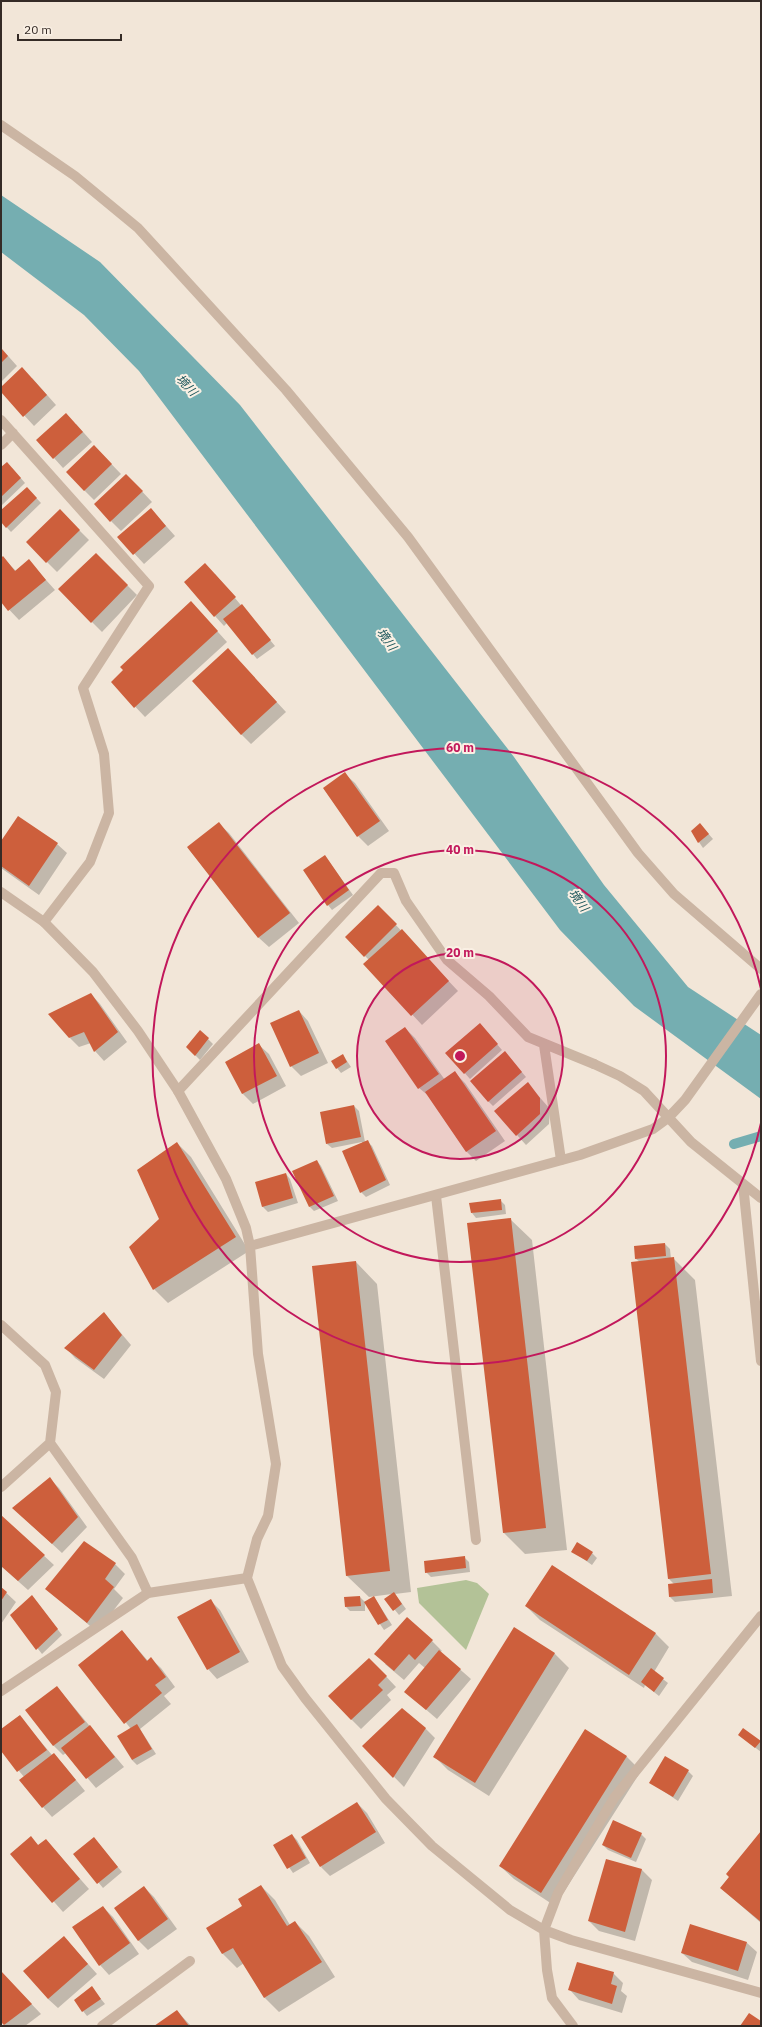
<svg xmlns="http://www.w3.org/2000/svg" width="762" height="2027" viewBox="0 0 762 2027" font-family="'IBM Plex Sans','Noto Sans JP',sans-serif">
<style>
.green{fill:#b3c297}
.water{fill:#75aeb1}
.shadow{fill:#0003}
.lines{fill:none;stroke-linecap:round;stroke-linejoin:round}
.stream{stroke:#75aeb1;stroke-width:10}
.building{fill:#cd5f3c}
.service{stroke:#cbb5a3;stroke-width:10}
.minor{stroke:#cbb5a3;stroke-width:10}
.ring{fill:none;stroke:#c2185b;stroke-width:2}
.labels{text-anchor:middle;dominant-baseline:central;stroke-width:4;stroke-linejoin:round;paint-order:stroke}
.water-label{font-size:12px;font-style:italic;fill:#195459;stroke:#faf0e4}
.centre{fill:#c2185b;stroke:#faf0e4;stroke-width:2}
.ring-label{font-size:12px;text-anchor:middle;font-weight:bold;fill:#c2185b;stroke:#faf0e4;stroke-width:4;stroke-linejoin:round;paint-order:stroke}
</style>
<rect width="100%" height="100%" fill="#f2e6d8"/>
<!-- green -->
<path class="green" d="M 466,1580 L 477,1583 L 489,1594 L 466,1650 L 419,1603 L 417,1588 Z"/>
<!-- water -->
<path class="water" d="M 1,195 L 100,262 L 240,405 L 514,757 L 604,885 L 688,987 L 761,1035 L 761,1099 L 634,1006 L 560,930 L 139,371 L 84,315 L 1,252 Z"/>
<!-- shadow -->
<path class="shadow" d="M 1,348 L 17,366 L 1,382 Z
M 32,378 L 56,405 L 34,426 L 1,390 L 1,389 Z
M 76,424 L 92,442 L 63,468 L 54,458 Z
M 94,446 L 121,474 L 94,500 L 84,490 Z
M 1,468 L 12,468 L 25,483 L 1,506 Z
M 136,485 L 152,502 L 121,531 L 111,521 Z
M 27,488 L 41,503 L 11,532 L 1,521 L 1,512 Z
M 151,509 L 175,536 L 144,564 L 119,537 Z
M 60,511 L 89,540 L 57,572 L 27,542 Z
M 96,554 L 137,595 L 102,632 L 59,589 Z
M 3,558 L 16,571 L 29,561 L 55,590 L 19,620 L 1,601 L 1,559 Z
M 215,574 L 275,646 L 257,659 L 227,623 L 224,626 L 215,616 Z
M 200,612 L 227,642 L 145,717 L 112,682 Z
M 237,659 L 286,712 L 251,744 L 241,734 Z
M 345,774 L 355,783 L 389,831 L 368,846 L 358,836 L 324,789 Z
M 219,824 L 229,833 L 299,923 L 269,947 L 259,938 L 188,848 Z
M 700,824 L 713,839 L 703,848 L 692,832 Z
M 1,843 L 57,844 L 67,853 L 39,895 L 1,868 Z
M 325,856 L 353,895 L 332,910 L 328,905 Z
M 378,906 L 458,991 L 422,1025 L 365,964 L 369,960 L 346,937 Z
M 91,994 L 100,1004 L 127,1042 L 104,1061 L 95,1051 L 91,1043 L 79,1047 L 70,1038 Z
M 299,1011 L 308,1021 L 328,1063 L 301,1076 L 291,1066 Z
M 405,1028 L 415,1038 L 445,1080 L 455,1073 L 465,1083 L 505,1141 L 476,1161 L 466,1151 L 430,1097 L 419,1088 L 386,1042 Z
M 484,1029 L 502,1050 L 470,1079 L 447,1053 Z
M 200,1031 L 213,1044 L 200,1060 L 192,1052 Z
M 259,1045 L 269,1054 L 286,1086 L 253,1104 L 243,1094 L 226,1063 Z
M 343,1055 L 351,1067 L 341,1073 L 337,1068 Z
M 509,1057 L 526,1077 L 493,1106 L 488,1101 Z
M 528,1084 L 550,1109 L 549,1124 L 526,1145 L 517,1135 Z
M 354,1106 L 359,1111 L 365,1142 L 367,1141 L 372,1146 L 390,1185 L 366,1197 L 361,1192 L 362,1142 L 332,1148 L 327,1144 Z
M 177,1143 L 191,1157 L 249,1251 L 168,1303 L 154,1289 L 160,1219 Z
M 317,1161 L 321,1166 L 338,1201 L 314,1211 L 309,1206 Z
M 286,1174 L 290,1179 L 298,1203 L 268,1212 L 263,1207 L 257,1183 Z
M 500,1200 L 505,1205 L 506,1214 L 476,1218 L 472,1213 Z
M 510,1219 L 532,1240 L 567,1550 L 525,1554 L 504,1533 L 468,1224 Z
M 665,1244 L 670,1249 L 671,1259 L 673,1258 L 695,1280 L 732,1596 L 675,1602 L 670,1597 L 674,1584 L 669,1579 L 632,1263 L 640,1262 L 636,1259 L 635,1247 Z
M 356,1262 L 377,1284 L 411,1592 L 395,1594 L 406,1609 L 399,1615 L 386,1599 L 392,1594 L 369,1597 L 347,1576 Z
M 104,1313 L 131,1345 L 104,1379 L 75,1358 L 66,1348 Z
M 50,1479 L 59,1488 L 87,1527 L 62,1553 L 24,1518 Z
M 1,1516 L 54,1565 L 28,1590 L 1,1566 Z
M 572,1551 L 592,1553 L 597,1558 L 592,1565 Z
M 464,1557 L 469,1562 L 470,1572 L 431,1577 L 426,1572 Z
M 115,1564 L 125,1574 L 114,1589 L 123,1598 L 97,1632 L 46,1588 Z
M 1,1588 L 16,1602 L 1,1624 Z
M 32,1596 L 62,1635 L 42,1654 L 11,1615 Z
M 360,1597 L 365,1602 L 365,1611 L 350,1611 L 346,1607 Z
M 374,1597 L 392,1625 L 384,1630 L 365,1602 Z
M 210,1600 L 220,1610 L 249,1662 L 217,1679 L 208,1669 Z
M 526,1606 L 656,1634 L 669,1647 L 654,1672 L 668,1683 L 659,1696 L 645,1685 L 644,1688 L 540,1620 Z
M 514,1629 L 555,1654 L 569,1668 L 489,1796 L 448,1770 L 435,1757 Z
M 122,1631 L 148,1661 L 151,1659 L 161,1668 L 175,1687 L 164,1696 L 171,1704 L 140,1729 L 156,1754 L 137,1765 L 132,1760 L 131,1729 L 80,1665 Z
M 432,1641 L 442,1651 L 440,1652 L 471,1679 L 437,1719 L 416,1701 L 425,1668 L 419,1663 L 404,1680 L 385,1664 Z
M 379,1669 L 396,1687 L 387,1695 L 391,1700 L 361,1729 L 351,1719 Z
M 57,1687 L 124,1767 L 96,1788 L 66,1753 L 63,1755 L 53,1745 Z
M 19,1716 L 52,1755 L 54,1754 L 63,1764 L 85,1791 L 52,1817 L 43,1807 L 24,1777 L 1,1749 L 1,1730 Z
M 425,1728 L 435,1738 L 404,1787 L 364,1746 Z
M 743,1729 L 761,1742 L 761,1752 L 744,1739 Z
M 586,1731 L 627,1757 L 641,1771 L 555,1906 L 514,1879 L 500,1866 Z
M 688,1771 L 693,1776 L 678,1801 L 650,1782 Z
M 357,1803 L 367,1813 L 385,1843 L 330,1876 L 321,1867 Z
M 761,1833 L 761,1923 L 721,1888 Z
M 641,1834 L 646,1839 L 636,1862 L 608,1850 L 603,1845 Z
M 292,1835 L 297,1840 L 310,1863 L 293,1873 L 274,1845 Z
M 31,1838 L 39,1846 L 46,1840 L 89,1889 L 63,1912 L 12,1854 Z
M 99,1844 L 122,1872 L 103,1888 L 75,1854 Z
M 607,1860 L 642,1870 L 652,1880 L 635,1941 L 599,1931 L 589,1921 Z
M 261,1886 L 275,1900 L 290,1925 L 295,1922 L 309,1936 L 335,1977 L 279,2012 L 265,1998 L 244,1963 L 237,1968 L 223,1954 L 208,1929 L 244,1906 Z
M 144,1887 L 154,1897 L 177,1929 L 148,1950 L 139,1941 L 115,1908 Z
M 103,1907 L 113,1917 L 139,1954 L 109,1975 L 100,1965 Z
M 64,1937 L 97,1974 L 58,2008 L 48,1999 Z
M 747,1943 L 757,1952 L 748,1980 L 692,1962 L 682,1953 Z
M 1,1972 L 41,2014 L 25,2026 L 6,2026 L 1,2020 Z
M 613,1973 L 623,1983 L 621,1991 L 627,1996 L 622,2013 L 579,2000 L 570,1990 Z
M 92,1988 L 105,2004 L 87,2016 L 83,2011 Z
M 177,2011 L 191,2026 L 156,2026 Z"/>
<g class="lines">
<!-- stream -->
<path class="stream" d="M 734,1144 L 761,1136"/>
</g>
<!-- building -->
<path class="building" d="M 1,348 L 8,356 L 1,363 Z
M 22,367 L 47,395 L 23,417 L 1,392 L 1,387 Z
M 66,413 L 83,432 L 53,459 L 36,440 Z
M 94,445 L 112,464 L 84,491 L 66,472 Z
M 7,462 L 21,478 L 1,497 L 1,467 Z
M 126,474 L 143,491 L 110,522 L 94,504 Z
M 27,487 L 37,498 L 6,528 L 1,522 L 1,510 Z
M 151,508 L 166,526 L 133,555 L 117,537 Z
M 60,509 L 80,530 L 46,563 L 26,542 Z
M 96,553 L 128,585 L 91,623 L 58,589 Z
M 3,556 L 15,571 L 29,559 L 46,580 L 8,611 L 1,602 L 1,558 Z
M 205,563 L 236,597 L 214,617 L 184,582 Z
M 191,601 L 218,631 L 134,708 L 111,682 L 123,670 L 120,667 Z
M 242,604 L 271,640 L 252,655 L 223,619 Z
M 228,648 L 277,702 L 241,735 L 192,681 Z
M 345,772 L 380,821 L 357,837 L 323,788 Z
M 18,816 L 58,843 L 29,886 L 1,866 L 1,841 Z
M 219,822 L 290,913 L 258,938 L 187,847 Z
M 700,823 L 709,834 L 698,843 L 691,831 Z
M 325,855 L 349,890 L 327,906 L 303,870 Z
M 378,905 L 397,924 L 364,957 L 345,937 Z
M 402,929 L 449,981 L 411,1016 L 363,964 Z
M 91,993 L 118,1032 L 94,1052 L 84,1032 L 69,1038 L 48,1014 Z
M 299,1010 L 319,1053 L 290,1067 L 270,1023 Z
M 480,1023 L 498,1044 L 464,1074 L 445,1053 Z
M 405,1027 L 439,1074 L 418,1089 L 385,1041 Z
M 200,1030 L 209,1038 L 195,1056 L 186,1047 Z
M 259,1043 L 277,1076 L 242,1094 L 225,1062 Z
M 505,1051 L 522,1072 L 488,1102 L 470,1081 Z
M 343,1054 L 347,1062 L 336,1069 L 331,1061 Z
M 455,1071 L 496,1131 L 466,1152 L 425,1092 Z
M 528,1082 L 540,1098 L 540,1114 L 516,1136 L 494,1111 Z
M 354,1105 L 361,1137 L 326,1144 L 320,1112 Z
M 368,1140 L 386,1180 L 360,1193 L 342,1151 Z
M 177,1142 L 236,1237 L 153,1290 L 129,1247 L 159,1219 L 137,1170 Z
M 317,1160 L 334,1196 L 309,1207 L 292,1171 Z
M 286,1173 L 293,1198 L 262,1207 L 255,1182 Z
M 501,1199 L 502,1210 L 471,1213 L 469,1203 Z
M 511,1218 L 546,1528 L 503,1533 L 467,1223 Z
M 665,1243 L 666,1256 L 635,1259 L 634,1246 Z
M 674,1257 L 711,1574 L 668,1579 L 631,1262 Z
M 356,1261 L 390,1571 L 346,1576 L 312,1266 Z
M 104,1312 L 122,1335 L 94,1370 L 64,1348 Z
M 50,1477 L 78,1517 L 52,1544 L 12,1508 Z
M 1,1515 L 45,1555 L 18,1581 L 1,1566 Z
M 84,1541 L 116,1563 L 105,1579 L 114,1587 L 87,1623 L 45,1589 Z
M 577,1542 L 593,1552 L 587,1561 L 571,1552 Z
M 465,1556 L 466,1568 L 425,1573 L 424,1561 Z
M 552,1565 L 656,1633 L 629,1675 L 525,1606 Z
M 712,1579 L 713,1593 L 669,1597 L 668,1584 Z
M 1,1587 L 7,1592 L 1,1601 Z
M 394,1592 L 402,1604 L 393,1611 L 384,1599 Z
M 32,1595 L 58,1629 L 36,1650 L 10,1615 Z
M 360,1596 L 361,1606 L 345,1607 L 344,1597 Z
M 374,1596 L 388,1620 L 378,1625 L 364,1602 Z
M 211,1599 L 240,1652 L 207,1670 L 177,1617 Z
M 407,1617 L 433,1640 L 415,1660 L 409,1654 L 394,1671 L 374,1654 Z
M 514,1627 L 555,1653 L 475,1783 L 433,1757 Z
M 122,1630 L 147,1661 L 151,1657 L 166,1677 L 155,1685 L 162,1693 L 124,1724 L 78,1665 Z
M 439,1650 L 461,1669 L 426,1710 L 404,1692 Z
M 369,1658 L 387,1676 L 378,1685 L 383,1690 L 351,1720 L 328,1696 Z
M 651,1668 L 664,1678 L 654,1692 L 641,1682 Z
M 57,1686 L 85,1722 L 53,1746 L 25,1710 Z
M 402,1708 L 426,1728 L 393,1778 L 362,1746 Z
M 20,1715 L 47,1750 L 17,1772 L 1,1751 L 1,1729 Z
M 137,1724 L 152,1749 L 132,1760 L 117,1736 Z
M 90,1725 L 115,1757 L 86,1779 L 61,1748 Z
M 743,1728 L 761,1741 L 755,1748 L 738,1735 Z
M 585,1729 L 627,1756 L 541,1893 L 499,1866 Z
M 54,1753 L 76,1780 L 42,1808 L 19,1780 Z
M 665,1756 L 689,1770 L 673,1797 L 649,1783 Z
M 357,1802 L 376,1832 L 320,1867 L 301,1837 Z
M 613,1820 L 642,1833 L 631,1858 L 602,1845 Z
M 761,1831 L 761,1922 L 720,1888 L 729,1877 L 726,1874 Z
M 292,1834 L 306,1858 L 287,1869 L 273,1845 Z
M 31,1836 L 38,1845 L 46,1839 L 80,1879 L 52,1903 L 10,1854 Z
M 94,1837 L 118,1867 L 97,1884 L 73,1854 Z
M 606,1859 L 642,1869 L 625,1932 L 588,1921 Z
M 261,1885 L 287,1926 L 295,1921 L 322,1962 L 264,1998 L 233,1948 L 222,1954 L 206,1928 L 242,1906 L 238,1899 Z
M 144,1886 L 168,1919 L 138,1941 L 114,1908 Z
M 103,1906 L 130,1943 L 99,1966 L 72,1927 Z
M 690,1924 L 747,1942 L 738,1971 L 681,1953 Z
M 64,1936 L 88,1964 L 48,1999 L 23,1971 Z
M 577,1962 L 614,1972 L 611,1984 L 617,1986 L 612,2004 L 568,1990 Z
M 1,1971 L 32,2004 L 4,2025 L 1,2022 Z
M 92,1986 L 101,1999 L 82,2012 L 74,2000 Z
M 177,2010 L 189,2026 L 154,2026 Z
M 749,2013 L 761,2021 L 761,2026 L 740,2026 Z"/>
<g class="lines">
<!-- service -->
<path class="service" d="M 1,420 L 149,586 L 83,688 L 104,754 L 109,813 L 90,862 L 44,922
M 1,445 L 13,433
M 544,1045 L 561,1160
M 178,1091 L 381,873 L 394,873 L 406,901 L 447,960 L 489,996 L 528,1037 L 594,1064
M 436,1196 L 476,1540
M 1,1325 L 45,1365 L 56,1392 L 50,1443 L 132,1558 L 148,1593
M 1,1487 L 50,1443
M 102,2026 L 190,1961"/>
<!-- minor -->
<path class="minor" d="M 1,125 L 75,176 L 138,228 L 286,390 L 408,537 L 638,853 L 674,894 L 761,969
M 1,892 L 44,922 L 93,972 L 138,1031 L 178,1091 L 226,1179 L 246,1228 L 250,1246 L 258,1354 L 276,1464 L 268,1516 L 257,1539 L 247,1578 L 282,1666 L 305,1698 L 386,1799 L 432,1846 L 510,1910 L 544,1930 L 571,1940 L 761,1993
M 594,1064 L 620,1076 L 644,1091 L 691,1142 L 761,1198
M 743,1184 L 761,1361
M 250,1246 L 580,1155 L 653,1129 L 668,1118 L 685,1100 L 761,994
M 1,1691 L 148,1593 L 247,1578
M 573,2026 L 552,1998 L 547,1970 L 544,1930 L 558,1893 L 614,1798 L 761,1616"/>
</g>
<!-- distance rings -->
<circle cx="460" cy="1056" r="103" fill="#c2185b" fill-opacity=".12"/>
<g class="ring">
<circle cx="460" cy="1056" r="103"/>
<circle cx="460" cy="1056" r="206"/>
<path d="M761 1123A308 308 0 1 1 761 989"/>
</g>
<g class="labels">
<!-- water labels -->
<g class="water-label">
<text transform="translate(187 385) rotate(47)">境川</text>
<text transform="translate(387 639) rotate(54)">境川</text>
<text transform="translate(579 900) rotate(54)">境川</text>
</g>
</g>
<circle cx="460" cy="1056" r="6" class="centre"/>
<g class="ring-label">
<text x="460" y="752">60 m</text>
<text x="460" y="854">40 m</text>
<text x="460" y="957">20 m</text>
</g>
<!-- border -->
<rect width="762" height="2027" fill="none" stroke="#352b26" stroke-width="4"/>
<!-- scale -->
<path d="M18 34v6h103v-6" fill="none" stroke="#352b26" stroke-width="2"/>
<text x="24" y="34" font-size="12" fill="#352b26" stroke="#faf0e4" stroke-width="3" paint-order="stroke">20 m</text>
</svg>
